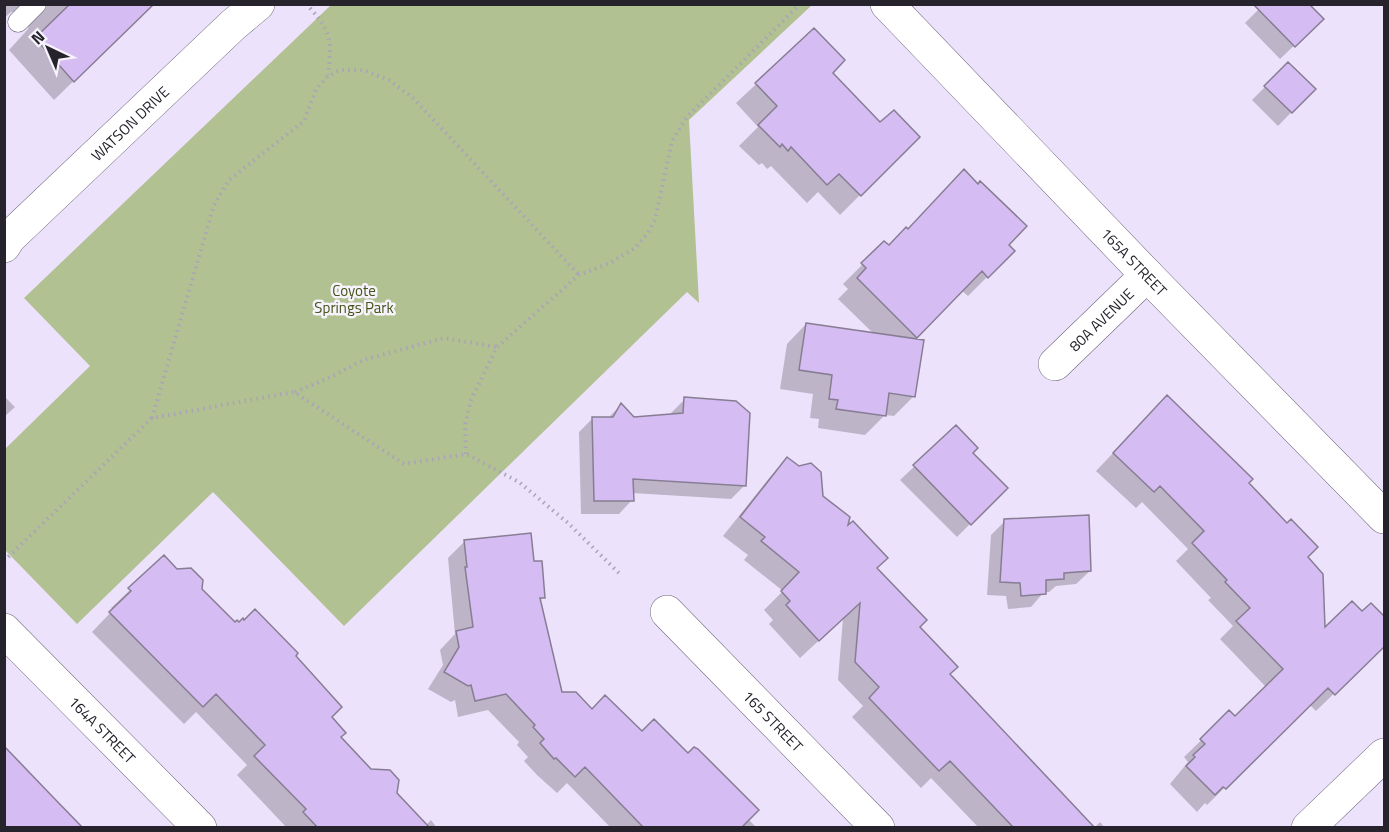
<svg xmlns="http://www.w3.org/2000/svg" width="1389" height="832" viewBox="0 0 1389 832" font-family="'Titillium Web',sans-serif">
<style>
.green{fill:#b1c192}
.shadow{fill:#0003}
.building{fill:#d5bcf2;stroke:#877d93;stroke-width:1.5}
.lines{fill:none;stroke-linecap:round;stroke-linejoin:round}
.service-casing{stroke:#6f667b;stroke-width:21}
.minor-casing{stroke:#6f667b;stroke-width:34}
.tertiary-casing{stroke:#6f667b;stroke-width:34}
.path{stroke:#aba3b6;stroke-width:4;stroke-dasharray:1.5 4.5;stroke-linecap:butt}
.service{stroke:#fff;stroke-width:20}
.minor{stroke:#fff;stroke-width:33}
.tertiary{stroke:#fff;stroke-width:33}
.labels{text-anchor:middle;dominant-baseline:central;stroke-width:5;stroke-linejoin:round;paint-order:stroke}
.street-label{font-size:15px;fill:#27232c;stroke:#f7f3fd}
.park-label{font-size:15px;fill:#445418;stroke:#f7f3fd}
</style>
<rect width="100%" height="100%" fill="#ede2fb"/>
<!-- green -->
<path class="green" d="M 331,5 L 812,5 L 689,120 L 699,303 L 687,292 L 344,626 L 213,492 L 77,624 L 5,550 L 5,449 L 90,366 L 24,298 Z"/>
<!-- shadow -->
<path class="shadow" d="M 4,4 L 153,4 L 54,100 L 9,50 L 28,29 L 29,22 L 20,12 L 11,12 L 4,18 Z
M 1264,4 L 1322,19 L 1280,59 L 1245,23 Z
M 814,30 L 831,73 L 880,125 L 918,137 L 840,215 L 818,192 L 807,203 L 771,166 L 767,169 L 762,163 L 759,165 L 739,146 L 758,127 L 736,103 Z
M 1288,64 L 1314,89 L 1278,126 L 1252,100 Z
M 884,243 L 889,247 L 1007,245 L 1013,251 L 968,296 L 961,290 L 913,340 L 914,396 L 894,416 L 885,415 L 865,435 L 818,428 L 819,419 L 810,418 L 813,394 L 780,389 L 787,344 L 806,324 L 874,334 L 838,299 L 848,289 L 843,284 Z
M 4,396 L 15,407 L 4,417 Z
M 685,399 L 745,485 L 731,499 L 632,493 L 632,500 L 619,514 L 581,514 L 579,432 L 593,418 L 608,418 L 621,405 L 633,418 L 671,416 L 671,413 Z
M 1149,415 L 1247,483 L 1306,557 L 1323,631 L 1362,614 L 1371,605 L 1384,618 L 1384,645 L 1316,711 L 1309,704 L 1207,805 L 1205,803 L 1197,812 L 1170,784 L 1188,762 L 1184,757 L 1229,713 L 1235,718 L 1266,687 L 1220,639 L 1233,626 L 1208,600 L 1211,598 L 1176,561 L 1188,549 L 1142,502 L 1136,508 L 1096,471 Z
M 956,427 L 971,453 L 1006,488 L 957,537 L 900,480 Z
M 788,459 L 822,497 L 846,529 L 918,628 L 948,674 L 1093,828 L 979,828 L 931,778 L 921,788 L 852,717 L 863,706 L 838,680 L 843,618 L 800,658 L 769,624 L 773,620 L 764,610 L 783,591 L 744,560 L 748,555 L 723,536 L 770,477 Z
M 1005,521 L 1090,571 L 1076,584 L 1056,586 L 1049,592 L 1044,592 L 1031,607 L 1008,609 L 1006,596 L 987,595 L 991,535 Z
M 465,541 L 533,563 L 544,597 L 539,601 L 561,694 L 591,711 L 642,733 L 748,819 L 755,826 L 754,828 L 611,828 L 567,783 L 557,793 L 537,775 L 524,761 L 528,757 L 517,745 L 519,742 L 488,710 L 458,717 L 455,700 L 451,702 L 428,689 L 443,665 L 440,650 L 455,634 L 448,558 Z
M 177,570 L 235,624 L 294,656 L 339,737 L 426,825 L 431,820 L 437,828 L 287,828 L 237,775 L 247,765 L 196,712 L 184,724 L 92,632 L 113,610 L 111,608 L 130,590 Z
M 1100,822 L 1105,828 L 1094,828 Z"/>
<!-- building -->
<path class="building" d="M 70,4 L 154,4 L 74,82 L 35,38 Z
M 1253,4 L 1309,4 L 1324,19 L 1295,47 Z
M 814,28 L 845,60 L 833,73 L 880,122 L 894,110 L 920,137 L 861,196 L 839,174 L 827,185 L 791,147 L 788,151 L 782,144 L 780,147 L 758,125 L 777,106 L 755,83 Z
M 1288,62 L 1316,89 L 1292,113 L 1264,86 Z
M 964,169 L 978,184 L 980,181 L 1027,226 L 1009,245 L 1015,251 L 988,278 L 982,271 L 917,338 L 857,278 L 866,268 L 861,263 L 884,241 L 889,245 L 906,227 L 908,229 Z
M 806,323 L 924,340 L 915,397 L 889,393 L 886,416 L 836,409 L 838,400 L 829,399 L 832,375 L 799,370 Z
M 1167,395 L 1253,479 L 1249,483 L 1287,523 L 1291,519 L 1318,547 L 1308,557 L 1323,574 L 1325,627 L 1352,601 L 1362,611 L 1371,603 L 1384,616 L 1384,647 L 1335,695 L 1328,688 L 1226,789 L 1223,787 L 1215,795 L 1186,766 L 1195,757 L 1193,755 L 1205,744 L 1200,739 L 1229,710 L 1235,716 L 1283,669 L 1236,621 L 1250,608 L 1225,582 L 1227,580 L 1192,543 L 1204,531 L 1160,486 L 1154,492 L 1113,453 Z
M 684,397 L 736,401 L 750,413 L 746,486 L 633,479 L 634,501 L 594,501 L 592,417 L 613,417 L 621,403 L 634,417 L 683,413 Z
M 956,425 L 978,448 L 973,453 L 1008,488 L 971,525 L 913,465 Z
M 787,457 L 799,466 L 811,463 L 821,472 L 823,496 L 850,517 L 848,525 L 853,521 L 888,558 L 877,568 L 927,620 L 920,627 L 958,667 L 950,674 L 1095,828 L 1014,828 L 950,761 L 939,771 L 869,698 L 879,687 L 855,662 L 860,603 L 819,641 L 786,605 L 790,601 L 781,591 L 799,572 L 761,541 L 765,537 L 740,517 Z
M 1089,515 L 1091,571 L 1064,573 L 1064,579 L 1046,580 L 1046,594 L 1021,596 L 1020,583 L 1000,582 L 1004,519 Z
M 531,533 L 534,561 L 542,561 L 545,598 L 540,598 L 562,692 L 576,692 L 592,709 L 605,695 L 642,731 L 654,719 L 688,753 L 694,747 L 698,749 L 759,810 L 741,828 L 644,828 L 585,767 L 575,777 L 556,758 L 554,759 L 540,743 L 544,739 L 533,727 L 535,725 L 506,694 L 475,701 L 471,685 L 468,686 L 444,672 L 459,647 L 456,631 L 473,627 L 465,567 L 467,567 L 464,540 Z
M 164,555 L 177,569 L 191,568 L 203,580 L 202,589 L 235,622 L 237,620 L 239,622 L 243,618 L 244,620 L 255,609 L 298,653 L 296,656 L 342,707 L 332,717 L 346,733 L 341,737 L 371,769 L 390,770 L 399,780 L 397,793 L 430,828 L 318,828 L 303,812 L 306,809 L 254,756 L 265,745 L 216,694 L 203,707 L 109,612 L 131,591 L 128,588 Z
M 4,746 L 51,795 L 83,828 L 4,828 Z"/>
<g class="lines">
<!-- service casing -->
<g class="service-casing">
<path id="service" d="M 18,22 L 36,4"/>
</g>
<!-- minor casing -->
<g class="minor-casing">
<g id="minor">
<path id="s1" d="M 887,4 L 1147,275 L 1384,517"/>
<path id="s2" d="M 4,246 L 9,238 L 233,25 L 258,4"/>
<path id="s3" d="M 1055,364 L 1147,275"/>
<path id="s4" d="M 667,612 L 878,828"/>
<path id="s5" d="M 4,630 L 200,828"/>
</g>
</g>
<!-- tertiary casing -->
<g class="tertiary-casing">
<path id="tertiary" d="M 1308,828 L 1384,755"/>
</g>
<!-- path -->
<path class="path" d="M 310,8 C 332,33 332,43 328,75
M 295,392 L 331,377 L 363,360 L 444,338 L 497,347
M 152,418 L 214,205 L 229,180 L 304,121 L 316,89 L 328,76 L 340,70 L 363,70 L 389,80 L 414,99 L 579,275
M 466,454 L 465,425 L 471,400 L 497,347 L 579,275 L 610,263 L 635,248 L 647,234 L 655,220 L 672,141 L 687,117 L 800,4
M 4,561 L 152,418 L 294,392 L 404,464 L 466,454 L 519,482 L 568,523 L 622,576"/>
<!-- service -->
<use href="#service" class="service"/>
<!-- minor -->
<use href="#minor" class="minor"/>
<!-- tertiary -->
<use href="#tertiary" class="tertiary"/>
</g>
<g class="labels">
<!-- street labels -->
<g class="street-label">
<text stroke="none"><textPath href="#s2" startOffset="176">WATSON DRIVE</textPath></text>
<text stroke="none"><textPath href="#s1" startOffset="357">165A STREET</textPath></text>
<text stroke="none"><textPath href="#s3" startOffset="64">80A AVENUE</textPath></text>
<text stroke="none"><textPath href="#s4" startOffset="152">165 STREET</textPath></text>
<text stroke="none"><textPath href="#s5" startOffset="140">164A STREET</textPath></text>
</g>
<!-- park labels -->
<g class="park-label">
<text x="354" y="290">Coyote<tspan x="354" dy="17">Springs Park</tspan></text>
</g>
</g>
<!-- border -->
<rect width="1389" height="832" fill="none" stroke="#27232c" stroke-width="12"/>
<!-- north arrow -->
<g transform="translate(48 48) rotate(316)" stroke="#f7f3fd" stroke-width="4.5" paint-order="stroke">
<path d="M0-4.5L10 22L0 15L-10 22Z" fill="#27232c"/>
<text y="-9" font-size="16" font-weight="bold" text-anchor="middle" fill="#27232c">N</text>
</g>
</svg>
